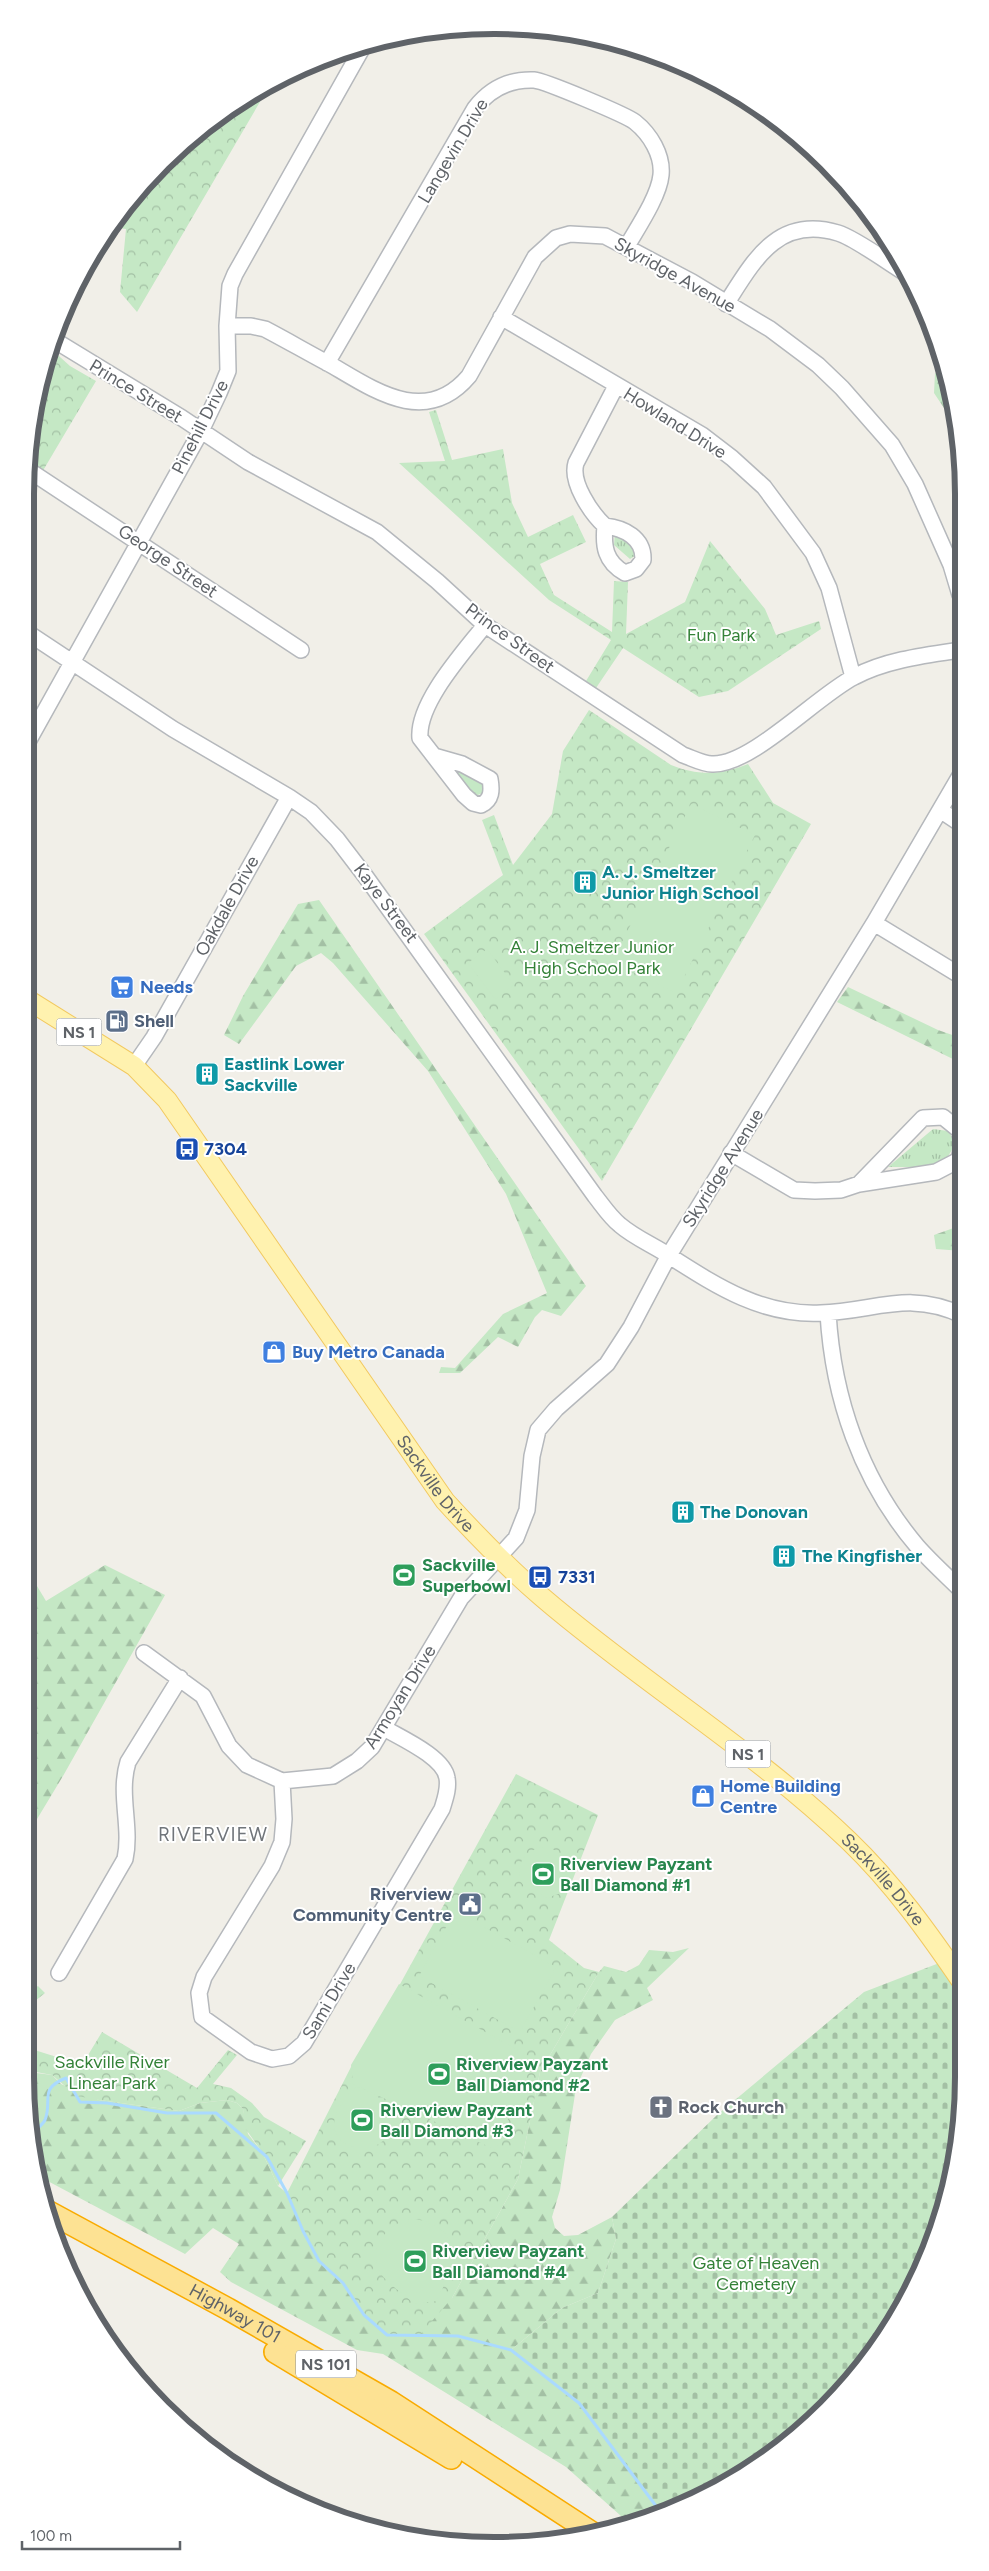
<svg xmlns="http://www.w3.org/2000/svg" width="989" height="2571" viewBox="0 0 989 2571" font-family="Figtree,sans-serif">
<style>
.grass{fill:url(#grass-tufts)}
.forest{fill:url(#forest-firs)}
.cemetery{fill:url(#cemetery-stones)}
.park{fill:url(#park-crowns)}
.pitch{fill:#c5e8c5}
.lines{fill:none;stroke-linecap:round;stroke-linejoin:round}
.stream{stroke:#aadaff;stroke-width:3}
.minor-casing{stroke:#b5b8bc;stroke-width:18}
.major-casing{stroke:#f2c960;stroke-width:21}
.highway-casing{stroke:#f9ab00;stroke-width:24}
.minor{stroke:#fff;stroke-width:15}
.major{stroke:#fff2af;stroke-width:19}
.highway{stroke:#fde293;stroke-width:21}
.labels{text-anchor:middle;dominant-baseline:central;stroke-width:4;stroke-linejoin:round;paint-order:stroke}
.shield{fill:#fff;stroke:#8f9295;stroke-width:1}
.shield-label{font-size:16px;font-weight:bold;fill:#5f6368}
.street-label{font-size:18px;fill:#5f6368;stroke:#fff}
.park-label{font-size:18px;fill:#348238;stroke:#fff}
.culture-label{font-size:18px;font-weight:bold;fill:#0d838f;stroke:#fff;text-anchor:start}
.shop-label{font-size:18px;font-weight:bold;fill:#366cbe;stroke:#fff;text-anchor:start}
.service-label{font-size:18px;font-weight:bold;fill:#4e5e75;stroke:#fff;text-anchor:start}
.transit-label{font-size:18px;font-weight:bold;fill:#164399;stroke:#fff;text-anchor:start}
.leisure-label{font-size:18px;font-weight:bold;fill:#27864d;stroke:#fff;text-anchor:start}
.worship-label{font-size:18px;font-weight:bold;fill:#5b616d;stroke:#fff;text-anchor:start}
.neighbourhood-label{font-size:19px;letter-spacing:1px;fill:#70757a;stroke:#fff}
.rim{fill:none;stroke:#5f6368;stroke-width:6}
</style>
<defs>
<pattern id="grass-tufts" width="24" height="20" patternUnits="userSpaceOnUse" patternTransform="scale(1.25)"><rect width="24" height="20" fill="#c5e8c5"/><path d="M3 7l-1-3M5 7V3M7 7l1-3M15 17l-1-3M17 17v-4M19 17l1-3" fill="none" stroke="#a3c0a4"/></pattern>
<pattern id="forest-firs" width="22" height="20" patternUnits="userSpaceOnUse" patternTransform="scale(1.25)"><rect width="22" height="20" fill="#c5e8c5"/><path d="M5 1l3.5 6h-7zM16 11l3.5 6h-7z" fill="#a3c0a4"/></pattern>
<pattern id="cemetery-stones" width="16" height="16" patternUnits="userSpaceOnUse" patternTransform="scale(1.25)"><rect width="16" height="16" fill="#c5e8c5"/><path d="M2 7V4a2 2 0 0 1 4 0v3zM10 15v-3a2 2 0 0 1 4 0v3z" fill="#a3c0a4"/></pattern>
<pattern id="park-crowns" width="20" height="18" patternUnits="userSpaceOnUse" patternTransform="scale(1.25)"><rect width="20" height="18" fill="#c5e8c5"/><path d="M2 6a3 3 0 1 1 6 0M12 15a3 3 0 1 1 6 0" fill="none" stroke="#a3c0a4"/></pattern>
</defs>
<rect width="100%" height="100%" fill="#f1efe8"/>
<!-- grass -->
<path class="grass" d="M 615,532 L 633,543 L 636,555 L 630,559 L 614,545 Z
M 455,765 L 482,784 L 485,792 L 473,797 L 455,776 Z
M 933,1129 L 948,1131 L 956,1143 L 944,1163 L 922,1167 L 888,1167 Z"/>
<!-- forest -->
<path class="forest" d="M 935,373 L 943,378 L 960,432 L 934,393 Z
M 319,900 L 586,1286 L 561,1316 L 542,1310 L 535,1317 L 518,1347 L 498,1337 L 460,1373 L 439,1373 L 441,1367 L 455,1368 L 503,1314 L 547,1293 L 506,1194 L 428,1071 L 333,963 L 321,953 L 296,966 L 239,1044 L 224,1035 L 243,996 L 298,904 Z
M 848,987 L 938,1030 L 961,1038 L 961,1063 L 837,1002 Z
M 962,1225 L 962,1251 L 936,1249 L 934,1235 Z
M 105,1565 L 165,1595 L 63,1776 L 25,1839 L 25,1566 L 46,1601 Z
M 689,1948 L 647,1988 L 653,2000 L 615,2020 L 591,2054 L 576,2088 L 560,2190 L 552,2217 L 555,2228 L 564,2236 L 578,2235 L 612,2217 L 616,2239 L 598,2293 L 562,2308 L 511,2350 L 579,2403 L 662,2514 L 630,2524 L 566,2467 L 383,2354 L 357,2350 L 231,2282 L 220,2272 L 239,2244 L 213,2228 L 185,2254 L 42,2178 L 25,2076 L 29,2072 L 52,2075 L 61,2084 L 99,2100 L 179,2111 L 200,2103 L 227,2100 L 237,2103 L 243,2109 L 248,2134 L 262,2152 L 278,2186 L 287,2193 L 303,2231 L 319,2261 L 343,2283 L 364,2315 L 452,2298 L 518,2179 L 540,2072 L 599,1972 L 604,1966 L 626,1972 L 639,1965 L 649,1950 L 673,1952 Z"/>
<!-- cemetery -->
<path class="cemetery" d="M 947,1960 L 964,1985 L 964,2077 L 948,2198 L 915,2284 L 867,2362 L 755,2467 L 674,2510 L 662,2514 L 579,2403 L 511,2350 L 562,2308 L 598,2293 L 616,2239 L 612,2217 L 717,2115 L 864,1992 Z"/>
<!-- park -->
<path class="park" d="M 271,83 L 137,312 L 120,292 L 126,229 L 111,227 L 115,220 L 126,220 L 125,206 L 185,141 L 260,88 Z
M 50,348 L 70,366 L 96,381 L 25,501 L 41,373 Z
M 436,410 L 452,460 L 503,449 L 512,503 L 528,537 L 573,515 L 586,542 L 540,564 L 554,595 L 612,632 L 614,581 L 628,582 L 626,634 L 685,602 L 710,541 L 765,609 L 776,635 L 819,621 L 821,629 L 728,691 L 699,697 L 623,648 L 596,688 L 586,681 L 611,640 L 549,600 L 399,463 L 445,461 L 429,412 Z
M 589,710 L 671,765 C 698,776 721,775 748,764 L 773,803 L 811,824 L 602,1181 L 424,934 L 503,875 L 482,820 L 494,815 L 513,865 L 552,814 L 563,751 Z
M 516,1774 L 598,1815 L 549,1940 L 584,1968 L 599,1972 L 540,2072 L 518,2179 L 452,2298 L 419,2336 L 387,2335 L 364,2315 L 343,2283 L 319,2261 L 303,2231 L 287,2193 L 352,2065 L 399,1986 Z
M 38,1986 L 45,1993 L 25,2009 L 25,1995 Z
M 102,2032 L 197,2088 L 228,2050 L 237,2055 L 213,2084 L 231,2088 L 252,2103 L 264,2117 L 306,2141 L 278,2186 L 262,2152 L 245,2128 L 243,2109 L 237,2103 L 227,2100 L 200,2103 L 179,2111 L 99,2100 L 77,2096 L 52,2075 L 31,2071 L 25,2076 L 25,2047 L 82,2065 Z"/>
<!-- pitch -->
<path class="pitch" d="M 691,804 L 755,835 L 676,993 L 612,962 Z
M 487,949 L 514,985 L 495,999 L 468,963 Z
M 549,1847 L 565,1856 L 569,1870 L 561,1893 L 547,1898 L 524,1886 C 511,1865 527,1846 549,1847 Z
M 455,1911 L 556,1967 L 520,2032 L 419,1976 Z
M 399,1984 L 532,2058 L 496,2150 L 353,2084 L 351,2065 Z
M 357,2087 C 372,2094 391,2099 392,2119 C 392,2166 312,2152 340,2106 C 345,2098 347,2091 357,2087 Z
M 409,2219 C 431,2218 458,2235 453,2261 C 451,2274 442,2288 437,2301 L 415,2304 C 406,2296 385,2282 380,2272 C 367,2248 387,2225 409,2219 Z"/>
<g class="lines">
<!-- stream -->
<path class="stream" d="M 25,1756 L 34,1768 L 25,1804
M 34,2132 C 37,2129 43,2124 45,2120 C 53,2100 38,2089 66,2078 L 80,2102 L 107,2103 L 167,2113 L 216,2113 L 267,2157 L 287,2193 L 303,2231 L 319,2261 L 343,2283 L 364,2315 L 387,2335 L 458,2336 L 511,2350 L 579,2403 L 662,2514"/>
<!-- minor casing -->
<g class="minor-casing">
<path id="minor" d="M 726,304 C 754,260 778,215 838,233 C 855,238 890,264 907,274
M 501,317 L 702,435 L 732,458 L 764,487 L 813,553 L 829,588 L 853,677
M 227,326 L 251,326 L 265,329 C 288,341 310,354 333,366 C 377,392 427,426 469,376 L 535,257 L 556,238 L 570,234 L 605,236 L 692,282 L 770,329 L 818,365 L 842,388 L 892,445 L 915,484 L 951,565 L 960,595
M 55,336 L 59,343 L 182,418 L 248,462 L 377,532 L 437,581 L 485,625 L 683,755 C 692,758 703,764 712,764 C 751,766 818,695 854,677 C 885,660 926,655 960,650
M 327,363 L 475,108 C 489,90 509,79 534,80 C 545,81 626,115 635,122 C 650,134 663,155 661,175 C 659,196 638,227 627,246
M 33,473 L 301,650
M 605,526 C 624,528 644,538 643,560 L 636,569 L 625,573 C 605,562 603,546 605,526 C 591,513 570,482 576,463 L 616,386
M 25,631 L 173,729 L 289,797 L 311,812 L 337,839 L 366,877 L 595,1196 C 603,1206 610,1217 620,1225 C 635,1238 655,1246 671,1257 C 718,1287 763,1316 821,1313 C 875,1311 909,1290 962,1315
M 25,747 L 201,431 L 219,393 L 228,371 L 227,326 L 230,286 L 235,274 L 364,45
M 434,756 L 462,764 L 490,779 C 492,790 492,800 481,805 L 473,803 L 464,795 L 420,738 C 417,703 464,652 485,625
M 940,810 L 961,824
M 874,923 L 961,976
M 134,1066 L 154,1037 L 289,797
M 731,1153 L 794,1190 L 815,1191 L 841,1190 L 859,1184 L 936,1172 L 959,1160 L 962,1146
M 859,1184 L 923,1118 L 943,1117 L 959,1130 L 962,1142
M 828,1313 C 833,1398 861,1480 917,1546 C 931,1562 948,1577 963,1592
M 144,1653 L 203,1696 L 229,1746 L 247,1765 L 282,1781 L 333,1776 L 357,1761 L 372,1747 L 461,1598 L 516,1538 L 527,1510 L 532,1456 L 538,1430 L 556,1409 L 607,1364 L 631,1327 L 669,1255 L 874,923 L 961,774
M 282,1781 L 284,1819 L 282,1842 L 272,1866 L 204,1977 L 199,1993 L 202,2017 L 251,2052 L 272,2059 L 289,2056 L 304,2043 L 442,1809 C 445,1799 449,1789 447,1778 C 444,1757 401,1738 384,1728
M 59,1973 L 125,1859 C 132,1827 118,1794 128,1762 L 180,1678"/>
</g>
<!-- major casing -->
<g class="major-casing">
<g id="major">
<path id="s1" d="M 25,998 L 134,1066 L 167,1100 L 445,1501 C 476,1535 507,1567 542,1597 C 641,1682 754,1750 849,1841 C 893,1883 930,1935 964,1985"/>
</g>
</g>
<!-- highway casing -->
<g class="highway-casing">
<g id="highway">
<path id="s2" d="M 47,2211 L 228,2309 L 391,2402 L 594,2534"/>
<path d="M 275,2352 L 451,2458"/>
</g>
</g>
<!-- minor -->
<use href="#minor" class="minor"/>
<!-- major -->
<use href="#major" class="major"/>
<!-- highway -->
<use href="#highway" class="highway"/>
</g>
<!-- icons -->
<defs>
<g id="building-square" transform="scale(1.25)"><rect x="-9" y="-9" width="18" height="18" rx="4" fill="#0f9aa8" stroke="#fff"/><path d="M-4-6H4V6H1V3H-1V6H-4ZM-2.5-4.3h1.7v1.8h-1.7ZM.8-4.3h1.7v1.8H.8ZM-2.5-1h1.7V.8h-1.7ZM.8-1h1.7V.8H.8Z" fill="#fff"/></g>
<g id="supermarket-square" transform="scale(1.25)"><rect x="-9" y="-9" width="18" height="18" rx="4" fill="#3f7fe0" stroke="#fff"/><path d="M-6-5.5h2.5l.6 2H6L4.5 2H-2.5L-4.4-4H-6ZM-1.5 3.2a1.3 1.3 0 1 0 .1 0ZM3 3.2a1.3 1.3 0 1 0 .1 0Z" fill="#fff"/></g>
<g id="fuel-square" transform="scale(1.25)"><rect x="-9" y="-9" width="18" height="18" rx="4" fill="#5c6f8a" stroke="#fff"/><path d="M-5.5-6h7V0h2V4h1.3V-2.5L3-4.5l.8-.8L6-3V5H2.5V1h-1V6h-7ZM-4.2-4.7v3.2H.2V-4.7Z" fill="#fff"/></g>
<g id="bus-square" transform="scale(1.25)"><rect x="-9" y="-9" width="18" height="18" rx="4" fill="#1a4fb4" stroke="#fff"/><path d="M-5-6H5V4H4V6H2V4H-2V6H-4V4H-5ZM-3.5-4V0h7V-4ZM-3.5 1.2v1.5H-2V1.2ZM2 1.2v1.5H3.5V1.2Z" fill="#fff"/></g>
<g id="shop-square" transform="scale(1.25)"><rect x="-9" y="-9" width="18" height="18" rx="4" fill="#3f7fe0" stroke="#fff"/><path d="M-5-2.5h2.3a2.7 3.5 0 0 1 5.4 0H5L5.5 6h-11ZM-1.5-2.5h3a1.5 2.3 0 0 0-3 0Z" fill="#fff"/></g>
<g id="stadium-square" transform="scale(1.25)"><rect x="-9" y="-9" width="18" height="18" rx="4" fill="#2e9e5b" stroke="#fff"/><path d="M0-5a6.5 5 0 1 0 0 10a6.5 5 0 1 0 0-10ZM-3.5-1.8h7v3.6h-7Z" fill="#fff"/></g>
<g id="civic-square" transform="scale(1.25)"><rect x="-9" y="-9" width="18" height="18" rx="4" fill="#5c6f8a" stroke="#fff"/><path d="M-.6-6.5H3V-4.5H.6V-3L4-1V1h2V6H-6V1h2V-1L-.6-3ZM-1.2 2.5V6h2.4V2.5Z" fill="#fff"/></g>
<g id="church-square" transform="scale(1.25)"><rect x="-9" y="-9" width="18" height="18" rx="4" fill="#6b7280" stroke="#fff"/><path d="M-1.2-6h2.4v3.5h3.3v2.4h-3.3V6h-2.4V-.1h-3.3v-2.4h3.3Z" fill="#fff"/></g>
</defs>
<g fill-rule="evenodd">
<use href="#building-square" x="585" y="882"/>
<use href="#supermarket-square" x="122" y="987"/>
<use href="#fuel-square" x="117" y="1021"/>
<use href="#building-square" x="207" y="1074"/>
<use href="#bus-square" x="187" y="1149"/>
<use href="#shop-square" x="274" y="1352"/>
<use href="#building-square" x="683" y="1512"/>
<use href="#building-square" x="784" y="1556"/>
<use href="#stadium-square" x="404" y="1575"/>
<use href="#bus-square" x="540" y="1577"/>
<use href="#shop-square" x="703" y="1796"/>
<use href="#stadium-square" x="543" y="1874"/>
<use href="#civic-square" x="470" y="1904"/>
<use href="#stadium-square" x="439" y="2074"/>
<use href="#church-square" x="661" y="2107"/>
<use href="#stadium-square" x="362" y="2120"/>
<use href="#stadium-square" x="415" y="2261"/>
</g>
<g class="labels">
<!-- shield labels -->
<g class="shield">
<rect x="56.5" y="1018.5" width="45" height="27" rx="4"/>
<rect x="725.5" y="1740.5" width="45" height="27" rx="4"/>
<rect x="296" y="2350.5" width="60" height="27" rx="4"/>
</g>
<g class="shield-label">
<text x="79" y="1032">NS 1</text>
<text x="748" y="1754">NS 1</text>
<text x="326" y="2364">NS 101</text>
</g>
<!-- street labels -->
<g class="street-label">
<text transform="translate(453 151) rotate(-59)">Langevin Drive</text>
<text transform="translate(675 275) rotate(29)">Skyridge Avenue</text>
<text transform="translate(136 391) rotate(31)">Prince Street</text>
<text transform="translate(675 423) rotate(32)">Howland Drive</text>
<text transform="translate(200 427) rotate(-63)">Pinehill Drive</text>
<text transform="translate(168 561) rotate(34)">George Street</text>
<text transform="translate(510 638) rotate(36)">Prince Street</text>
<text transform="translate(386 903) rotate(53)">Kaye Street</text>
<text transform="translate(227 906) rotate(-61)">Oakdale Drive</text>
<text transform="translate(723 1168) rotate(-58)">Skyridge Avenue</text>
<text stroke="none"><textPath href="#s1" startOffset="644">Sackville Drive</textPath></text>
<text transform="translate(400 1697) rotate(-58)">Armoyan Drive</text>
<text stroke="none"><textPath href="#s1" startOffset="1244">Sackville Drive</textPath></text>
<text transform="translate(329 2001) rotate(-59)">Sami Drive</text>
<text stroke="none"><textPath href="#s2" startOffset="214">Highway 101</textPath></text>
</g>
<!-- park labels -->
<g class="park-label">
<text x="721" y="635">Fun Park</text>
<text x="592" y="947">A. J. Smeltzer Junior<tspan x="592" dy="21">High School Park</tspan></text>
<text x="112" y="2062">Sackville River<tspan x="112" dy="21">Linear Park</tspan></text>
<text x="756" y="2263">Gate of Heaven<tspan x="756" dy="21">Cemetery</tspan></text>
</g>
<!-- culture labels -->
<g class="culture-label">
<text x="602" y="872">A. J. Smeltzer<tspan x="602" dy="21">Junior High School</tspan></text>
<text x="224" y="1064">Eastlink Lower<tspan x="224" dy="21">Sackville</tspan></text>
<text x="700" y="1512">The Donovan</text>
<text x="802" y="1556">The Kingfisher</text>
</g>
<!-- shop labels -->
<g class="shop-label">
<text x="140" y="987">Needs</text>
<text x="292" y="1352">Buy Metro Canada</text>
<text x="720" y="1786">Home Building<tspan x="720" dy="21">Centre</tspan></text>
</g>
<!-- service labels -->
<g class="service-label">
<text x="134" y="1021">Shell</text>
<text x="452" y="1894" text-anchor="end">Riverview<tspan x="452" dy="21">Community Centre</tspan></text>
</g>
<!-- transit labels -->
<g class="transit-label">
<text x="204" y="1149">7304</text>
<text x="558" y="1577">7331</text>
</g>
<!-- leisure labels -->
<g class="leisure-label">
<text x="422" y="1565">Sackville<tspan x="422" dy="21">Superbowl</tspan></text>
<text x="560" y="1864">Riverview Payzant<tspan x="560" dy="21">Ball Diamond #1</tspan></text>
<text x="456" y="2064">Riverview Payzant<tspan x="456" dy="21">Ball Diamond #2</tspan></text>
<text x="380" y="2110">Riverview Payzant<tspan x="380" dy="21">Ball Diamond #3</tspan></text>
<text x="432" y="2251">Riverview Payzant<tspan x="432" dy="21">Ball Diamond #4</tspan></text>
</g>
<!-- worship labels -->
<g class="worship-label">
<text x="678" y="2107">Rock Church</text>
</g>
<!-- neighbourhood labels -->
<g class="neighbourhood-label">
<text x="213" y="1834">RIVERVIEW</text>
</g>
</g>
<!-- crop -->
<path d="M0 0H989V2571H0ZM494 34H495A460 460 0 0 1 955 494V2077A460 460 0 0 1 495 2537H494A460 460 0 0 1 34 2077V494A460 460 0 0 1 494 34Z" fill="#fff" fill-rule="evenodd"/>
<path class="rim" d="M494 34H495A460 460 0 0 1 955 494V2077A460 460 0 0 1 495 2537H494A460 460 0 0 1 34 2077V494A460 460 0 0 1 494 34Z"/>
<!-- scale -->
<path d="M22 2541v8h158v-8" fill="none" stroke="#5f6368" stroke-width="2.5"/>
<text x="30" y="2541" font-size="15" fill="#5f6368" stroke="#ffffff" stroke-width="4" paint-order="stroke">100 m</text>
</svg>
